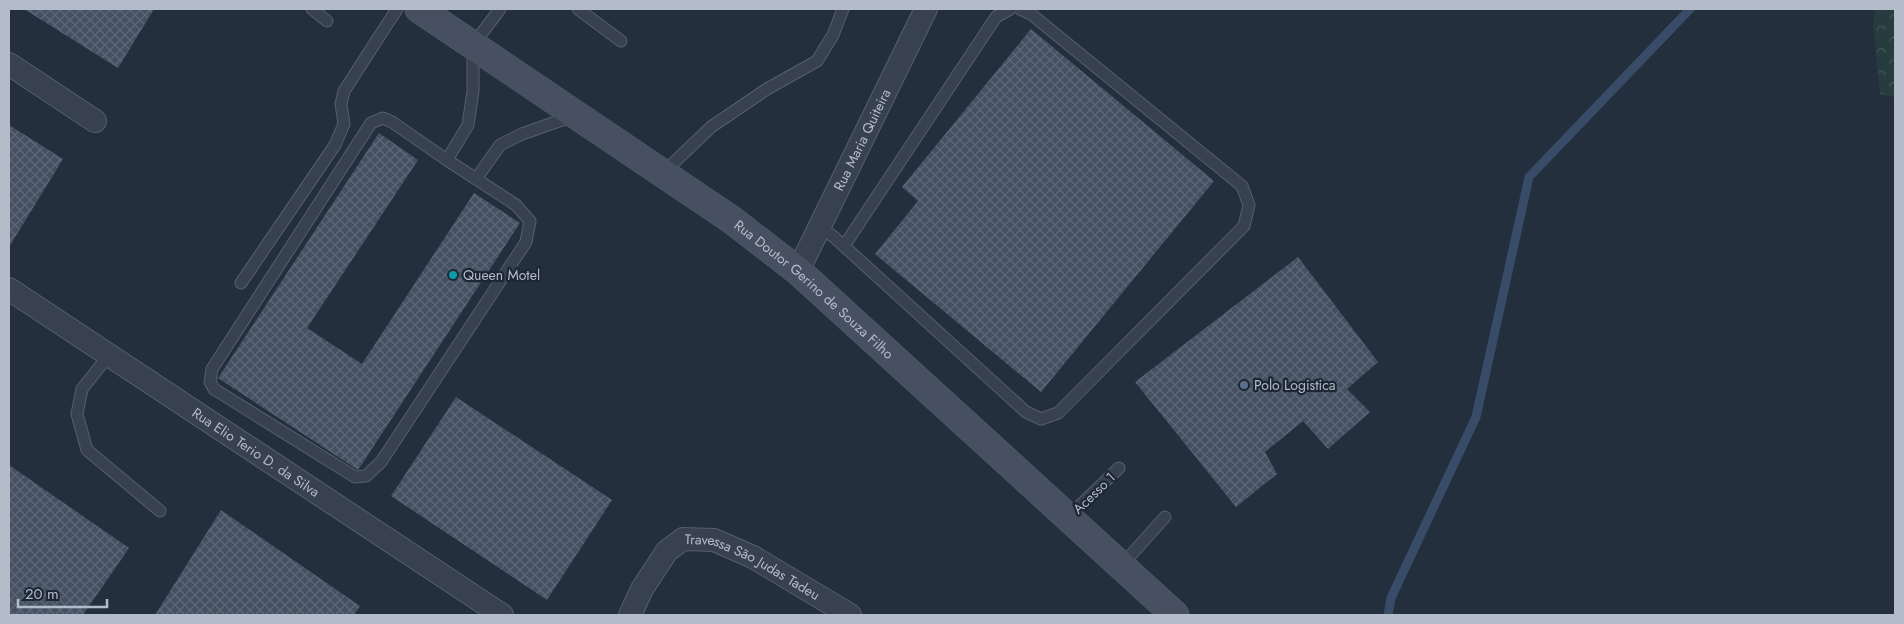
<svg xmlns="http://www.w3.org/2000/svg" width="1904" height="624" viewBox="0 0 1904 624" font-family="Jost,sans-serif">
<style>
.forest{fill:url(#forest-crowns)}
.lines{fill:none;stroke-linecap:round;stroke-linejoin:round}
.stream{stroke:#394c67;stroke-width:9}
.building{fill:url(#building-cross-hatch)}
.service-casing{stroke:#565f6c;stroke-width:13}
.minor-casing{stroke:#565f6c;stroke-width:24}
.secondary-casing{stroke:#565f6c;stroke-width:29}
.service{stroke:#38414e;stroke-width:11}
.minor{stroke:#38414e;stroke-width:22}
.secondary{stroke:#465061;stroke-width:28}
.culture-dot{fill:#0f9aa8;stroke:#1d2633;stroke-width:2}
.service-dot{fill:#5c6f8a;stroke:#1d2633;stroke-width:2}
.labels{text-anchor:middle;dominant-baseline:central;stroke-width:4.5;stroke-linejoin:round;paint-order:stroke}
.street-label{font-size:14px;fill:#b4bcc9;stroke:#1d2633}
.poi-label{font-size:14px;fill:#b4bcc9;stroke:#1d2633;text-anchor:start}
</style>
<defs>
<pattern id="forest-crowns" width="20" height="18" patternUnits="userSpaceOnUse" patternTransform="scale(1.25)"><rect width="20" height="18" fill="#263c3f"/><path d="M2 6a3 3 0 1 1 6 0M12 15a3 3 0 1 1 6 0" fill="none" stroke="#435659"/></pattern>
<pattern id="building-cross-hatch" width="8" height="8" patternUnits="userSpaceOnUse" patternTransform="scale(1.25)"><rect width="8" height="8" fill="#455162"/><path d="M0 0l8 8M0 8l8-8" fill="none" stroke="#5d6877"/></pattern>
</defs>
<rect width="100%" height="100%" fill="#242f3e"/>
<!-- forest -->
<path class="forest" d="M 1875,9 L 1895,9 L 1895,97 L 1880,94 L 1873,24 Z"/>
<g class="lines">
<!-- stream -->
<path class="stream" d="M 1388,615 L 1391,598 L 1476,417 L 1529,177 L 1690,9"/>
</g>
<!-- building -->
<path class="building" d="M 24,9 L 154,9 L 118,68 Z
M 1031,29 L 1214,181 L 1041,392 L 875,254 L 918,201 L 902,187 Z
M 9,125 L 63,159 L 9,247 Z
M 379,133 L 418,160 L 307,328 L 362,364 L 474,193 L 520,223 L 358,470 L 218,378 Z
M 1298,257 L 1378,362 L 1347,389 L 1370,412 L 1328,449 L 1303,421 L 1265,452 L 1277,474 L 1236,507 L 1135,382 Z
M 456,397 L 612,500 L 547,600 L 391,496 Z
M 9,465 L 129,548 L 83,615 L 9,615 Z
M 221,510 L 360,606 L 354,615 L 155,615 Z"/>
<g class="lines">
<!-- service casing -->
<g class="service-casing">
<path id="service" d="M 312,9 L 327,21
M 578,9 L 621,41
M 383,118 L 392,122 L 447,160 L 516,205 L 530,221 L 526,242 L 381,462 L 366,476 L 355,477 L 214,389 L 210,382 L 212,369 L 371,123 Z
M 447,160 L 468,125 L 473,91 L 473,45 L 500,9
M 663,173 L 711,127 L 767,89 L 817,61 L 833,35 L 843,9
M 476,179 L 500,145 L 522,134 L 573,116
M 819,227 L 834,237 L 1026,412 L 1041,419 L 1058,413 L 1244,226 L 1249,205 L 1242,186 L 1031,14 L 1020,9
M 844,246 L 996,17 L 1010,9
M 241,283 L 335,145 L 344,124 L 341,104 L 344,91 L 397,9
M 109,355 L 82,389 L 77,414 L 87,450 L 160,511
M 1068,517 L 1119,468
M 1121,566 L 1165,517"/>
</g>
<!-- minor casing -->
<g class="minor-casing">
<g id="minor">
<path d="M 9,64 L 95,121"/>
<path id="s1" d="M 798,271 L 926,9"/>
<path id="s2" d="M 9,289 L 502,615"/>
<path id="s3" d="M 630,615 L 642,589 L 667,551 L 683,539 L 714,540 L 753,557 L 850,615"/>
</g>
</g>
<!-- secondary casing -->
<g class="secondary-casing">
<g id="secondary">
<path id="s4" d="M 419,9 L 732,220 L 798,271 L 1175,615"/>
</g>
</g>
<!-- service -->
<use href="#service" class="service"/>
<!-- minor -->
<use href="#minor" class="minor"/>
<!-- secondary -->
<use href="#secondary" class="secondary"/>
</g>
<!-- markers -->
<circle class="culture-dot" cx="453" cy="275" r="5"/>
<circle class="service-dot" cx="1244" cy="385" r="5"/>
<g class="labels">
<!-- street labels -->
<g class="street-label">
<text stroke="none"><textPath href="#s1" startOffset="146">Rua Maria Quiteira</textPath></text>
<text stroke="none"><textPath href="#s4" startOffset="485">Rua Doutor Gerino de Souza Filho</textPath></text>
<text stroke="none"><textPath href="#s2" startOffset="296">Rua Elio Terio D. da Silva</textPath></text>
<text transform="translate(1094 493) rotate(-44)">Acesso 1</text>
<text stroke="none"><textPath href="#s3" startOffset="170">Travessa São Judas Tadeu</textPath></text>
</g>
<!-- poi labels -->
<g class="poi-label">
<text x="463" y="275">Queen Motel</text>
<text x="1254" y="385">Polo Logistica</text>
</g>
</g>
<!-- border -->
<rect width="1904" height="624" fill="none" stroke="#b4bcc9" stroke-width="20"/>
<!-- scale -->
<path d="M18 599v8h89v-8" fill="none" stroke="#b4bcc9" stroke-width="2.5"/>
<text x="25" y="599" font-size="15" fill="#b4bcc9" stroke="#1d2633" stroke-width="4" paint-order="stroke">20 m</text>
</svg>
